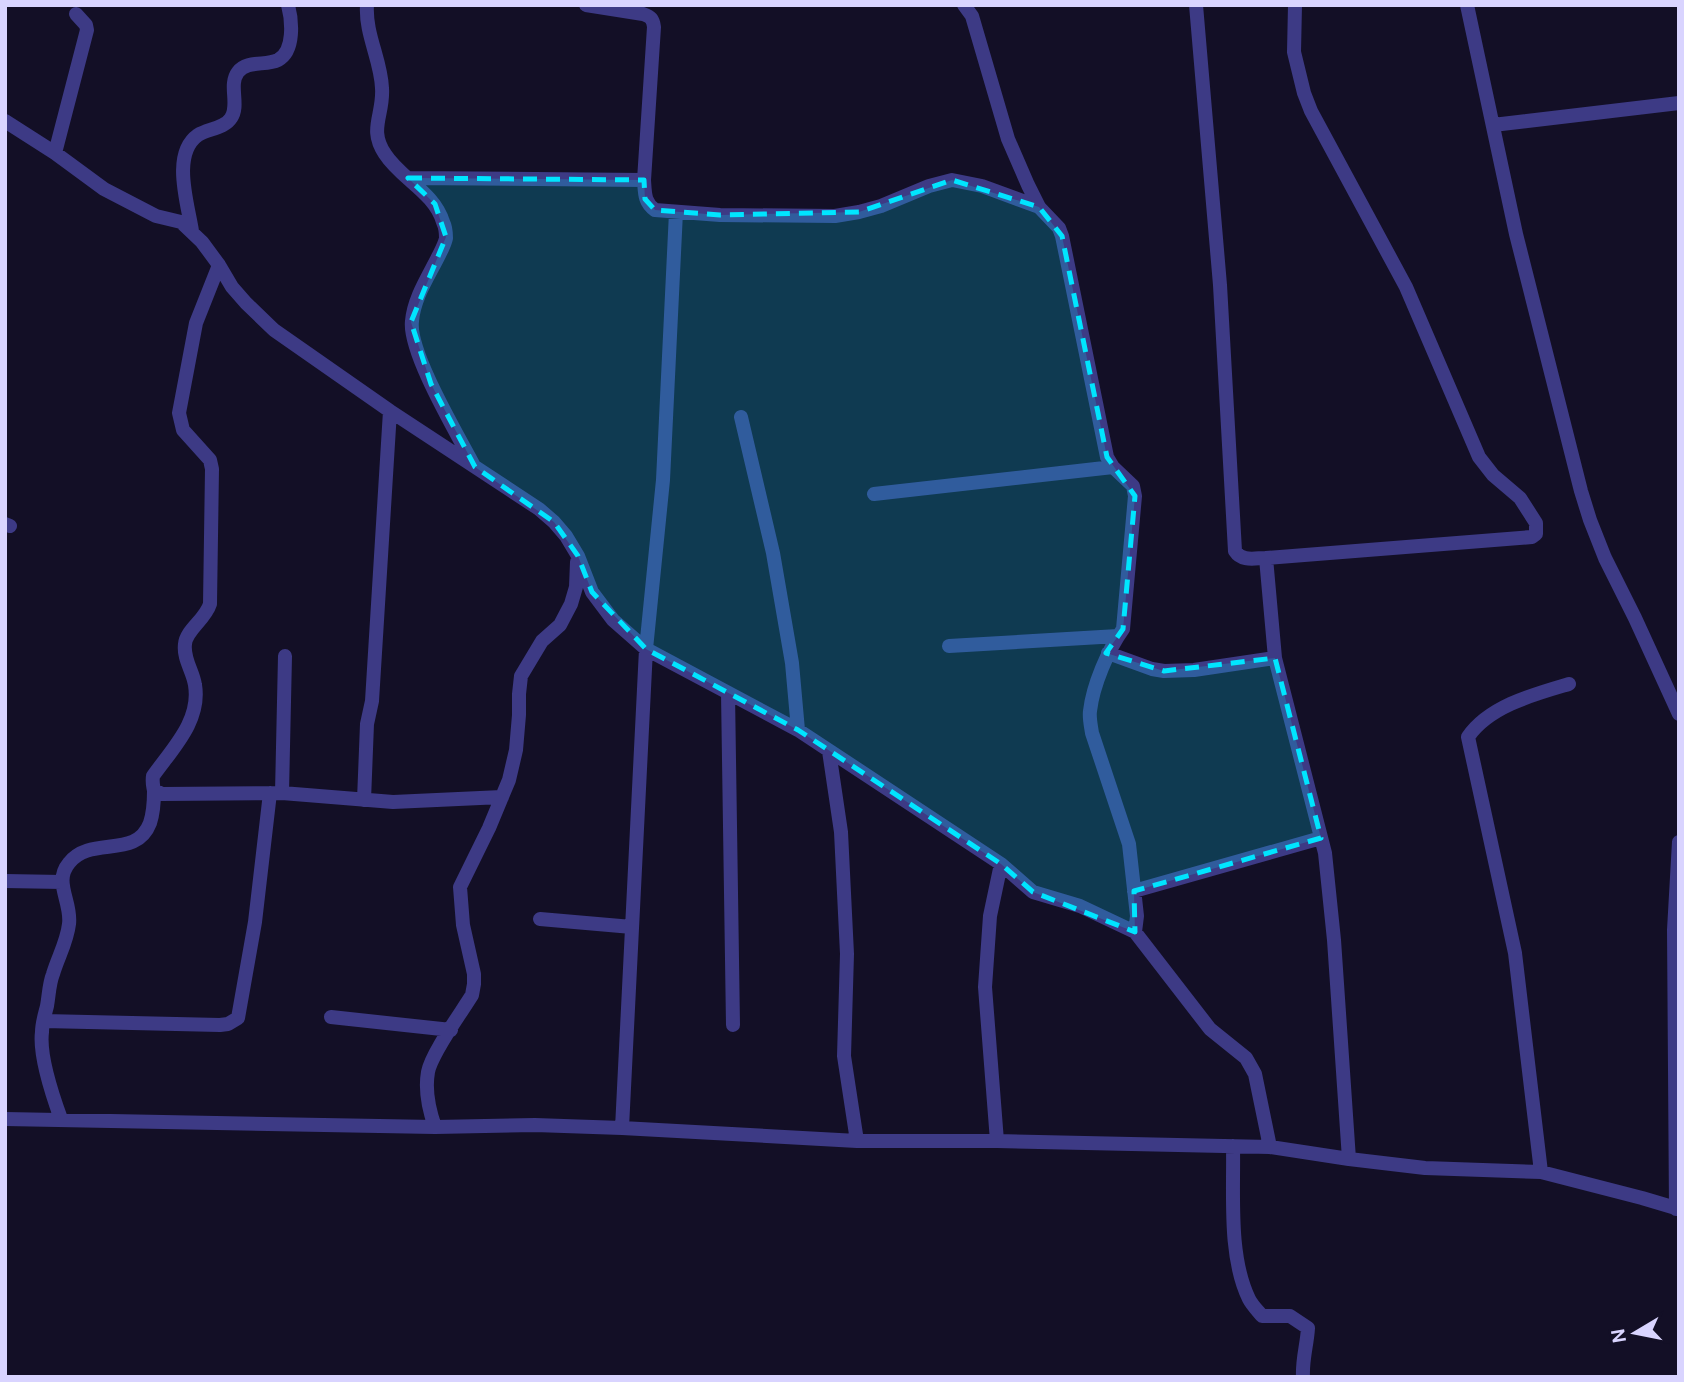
<svg xmlns="http://www.w3.org/2000/svg" width="1684" height="1382" viewBox="0 0 1684 1382" font-family="'DM Sans',sans-serif">
<style>
.lines{fill:none;stroke-linecap:round;stroke-linejoin:round}
.street{stroke:#3d3a85;stroke-width:14}
.marked{fill:#00e5ff;fill-opacity:0.2;stroke:#00e5ff;stroke-width:5;stroke-dasharray:14 9;stroke-linejoin:round}
</style>
<rect width="100%" height="100%" fill="#130f26"/>
<g class="lines">
<!-- street -->
<path class="street" d="M 367,5 C 365,34 381,60 382,88 C 384,115 368,129 385,154 C 401,179 434,192 443,222 C 445,226 446,233 446,238 C 445,244 441,251 438,257 C 428,277 414,298 412,321 C 408,352 458,435 474,466
M 586,5 L 643,14 C 651,17 653,19 654,27 L 644,180 C 645,193 644,202 655,210 L 720,215 L 835,216 L 859,212 L 881,206 L 929,186 L 952,180 L 982,186 L 1039,207
M 964,5 L 972,16 L 1008,139 L 1028,185 L 1039,207 L 1059,228 L 1062,236 L 1107,457 L 1113,467 L 1133,486 L 1135,496 L 1123,629 C 1108,650 1093,685 1090,711 C 1089,718 1091,726 1092,733 L 1129,844 L 1137,916 L 1135,932
M 1196,5 L 1220,285 L 1235,551 C 1242,562 1255,558 1266,558 L 1532,537 L 1536,534 L 1536,523 L 1520,498 L 1493,475 L 1479,457 L 1406,287 L 1311,111 L 1304,93 L 1294,52 L 1295,5
M 1467,5 L 1516,234 L 1581,491 L 1590,520 L 1605,558 L 1635,618 L 1679,714
M 5,121 L 55,153 L 104,189 L 156,216 L 181,222 L 202,242 L 219,265 L 232,287 L 246,303 L 274,330 L 390,411 L 539,509 L 554,522 L 566,536 L 578,556 L 592,592 L 613,620 L 646,649 L 798,730 L 1001,864 L 1033,892 L 1080,906 L 1135,932 L 1210,1029 L 1246,1058 L 1255,1074 L 1270,1147
M 1493,125 L 1679,103
M 55,153 L 87,30 L 86,25 L 76,14
M 408,178 L 644,180
M 192,231 C 188,204 171,154 198,135 C 208,129 225,128 231,118 C 240,105 228,85 238,72 C 247,60 266,66 278,60 C 295,51 292,20 288,5
M 741,417 L 773,553 L 792,663 L 798,730
M 874,494 L 1113,467
M 5,524 L 10,526
M 1266,558 L 1275,658 L 1325,853 L 1334,940 L 1349,1159
M 949,646 L 1118,636
M 1108,653 L 1152,669 L 1164,671 L 1194,670 L 1275,658
M 728,693 L 733,1025
M 829,751 L 841,832 L 847,954 L 844,1056 L 857,1141
M 154,790 L 162,794 L 282,793 L 393,802 L 502,797
M 282,793 L 285,656
M 364,800 L 367,724 L 372,701 L 390,411
M 5,881 L 62,882
M 1134,891 L 1321,838
M 540,919 L 632,927
M 331,1017 L 451,1030
M 44,1021 L 220,1025 L 228,1024 L 238,1018 L 255,922 L 270,793
M 5,1119 L 435,1127 L 535,1125 L 622,1128 L 857,1141 L 997,1141 L 1270,1147 L 1349,1159 L 1425,1168 L 1541,1172 L 1642,1198 L 1679,1209
M 61,1119 C 53,1097 39,1055 42,1032 C 42,1023 45,1014 47,1006 C 49,995 49,984 53,974 C 58,957 67,942 69,924 C 72,902 53,882 69,863 C 91,835 136,860 150,823 C 153,814 154,800 154,791 C 153,785 152,782 153,776 C 172,749 201,721 195,685 C 193,671 183,659 185,644 C 186,630 205,620 210,604 L 212,469 L 210,460 L 183,430 L 179,413 L 196,323 L 219,265
M 435,1127 C 429,1110 425,1089 428,1072 C 431,1054 461,1013 472,995 L 474,984 L 474,974 L 463,925 L 460,887 L 489,828 L 509,780 L 516,750 L 519,715 L 519,694 L 521,676 L 542,641 L 560,625 L 571,604 L 576,587 L 577,562
M 622,1128 L 646,649 L 663,480 L 676,212
M 997,1141 L 985,987 L 990,916 L 1001,864
M 1233,1146 C 1234,1193 1228,1256 1249,1299 C 1252,1305 1258,1311 1262,1316 L 1290,1316 L 1308,1328 C 1307,1345 1302,1360 1303,1377
M 1541,1172 L 1515,953 L 1468,737 C 1489,706 1535,694 1569,684
M 1676,1209 L 1674,930 L 1679,842"/>
</g>
<!-- marked area -->
<path class="marked" d="M 408,178 L 644,180 L 645,199 L 655,210 L 720,215 L 859,212 L 952,180 L 1039,207 L 1062,236 L 1107,457 L 1135,496 L 1123,629 L 1106,653 L 1164,671 L 1275,658 L 1321,838 L 1134,891 L 1135,932 L 1033,892 L 1001,864 L 798,730 L 646,649 L 592,592 L 578,556 L 554,522 L 475,467 L 431,384 L 411,322 L 446,237 L 435,204 Z"/>
<!-- border -->
<rect width="1684" height="1382" fill="none" stroke="#d9d4ff" stroke-width="14"/>
<!-- north arrow -->
<g transform="translate(1635 1333) rotate(260)" stroke="#130f26" stroke-width="5" paint-order="stroke">
<path d="M0-5L12 26L0 18L-12 26Z" fill="#d9d4ff"/>
<text y="-10" font-size="19" font-weight="bold" text-anchor="middle" fill="#d9d4ff">N</text>
</g>
</svg>
